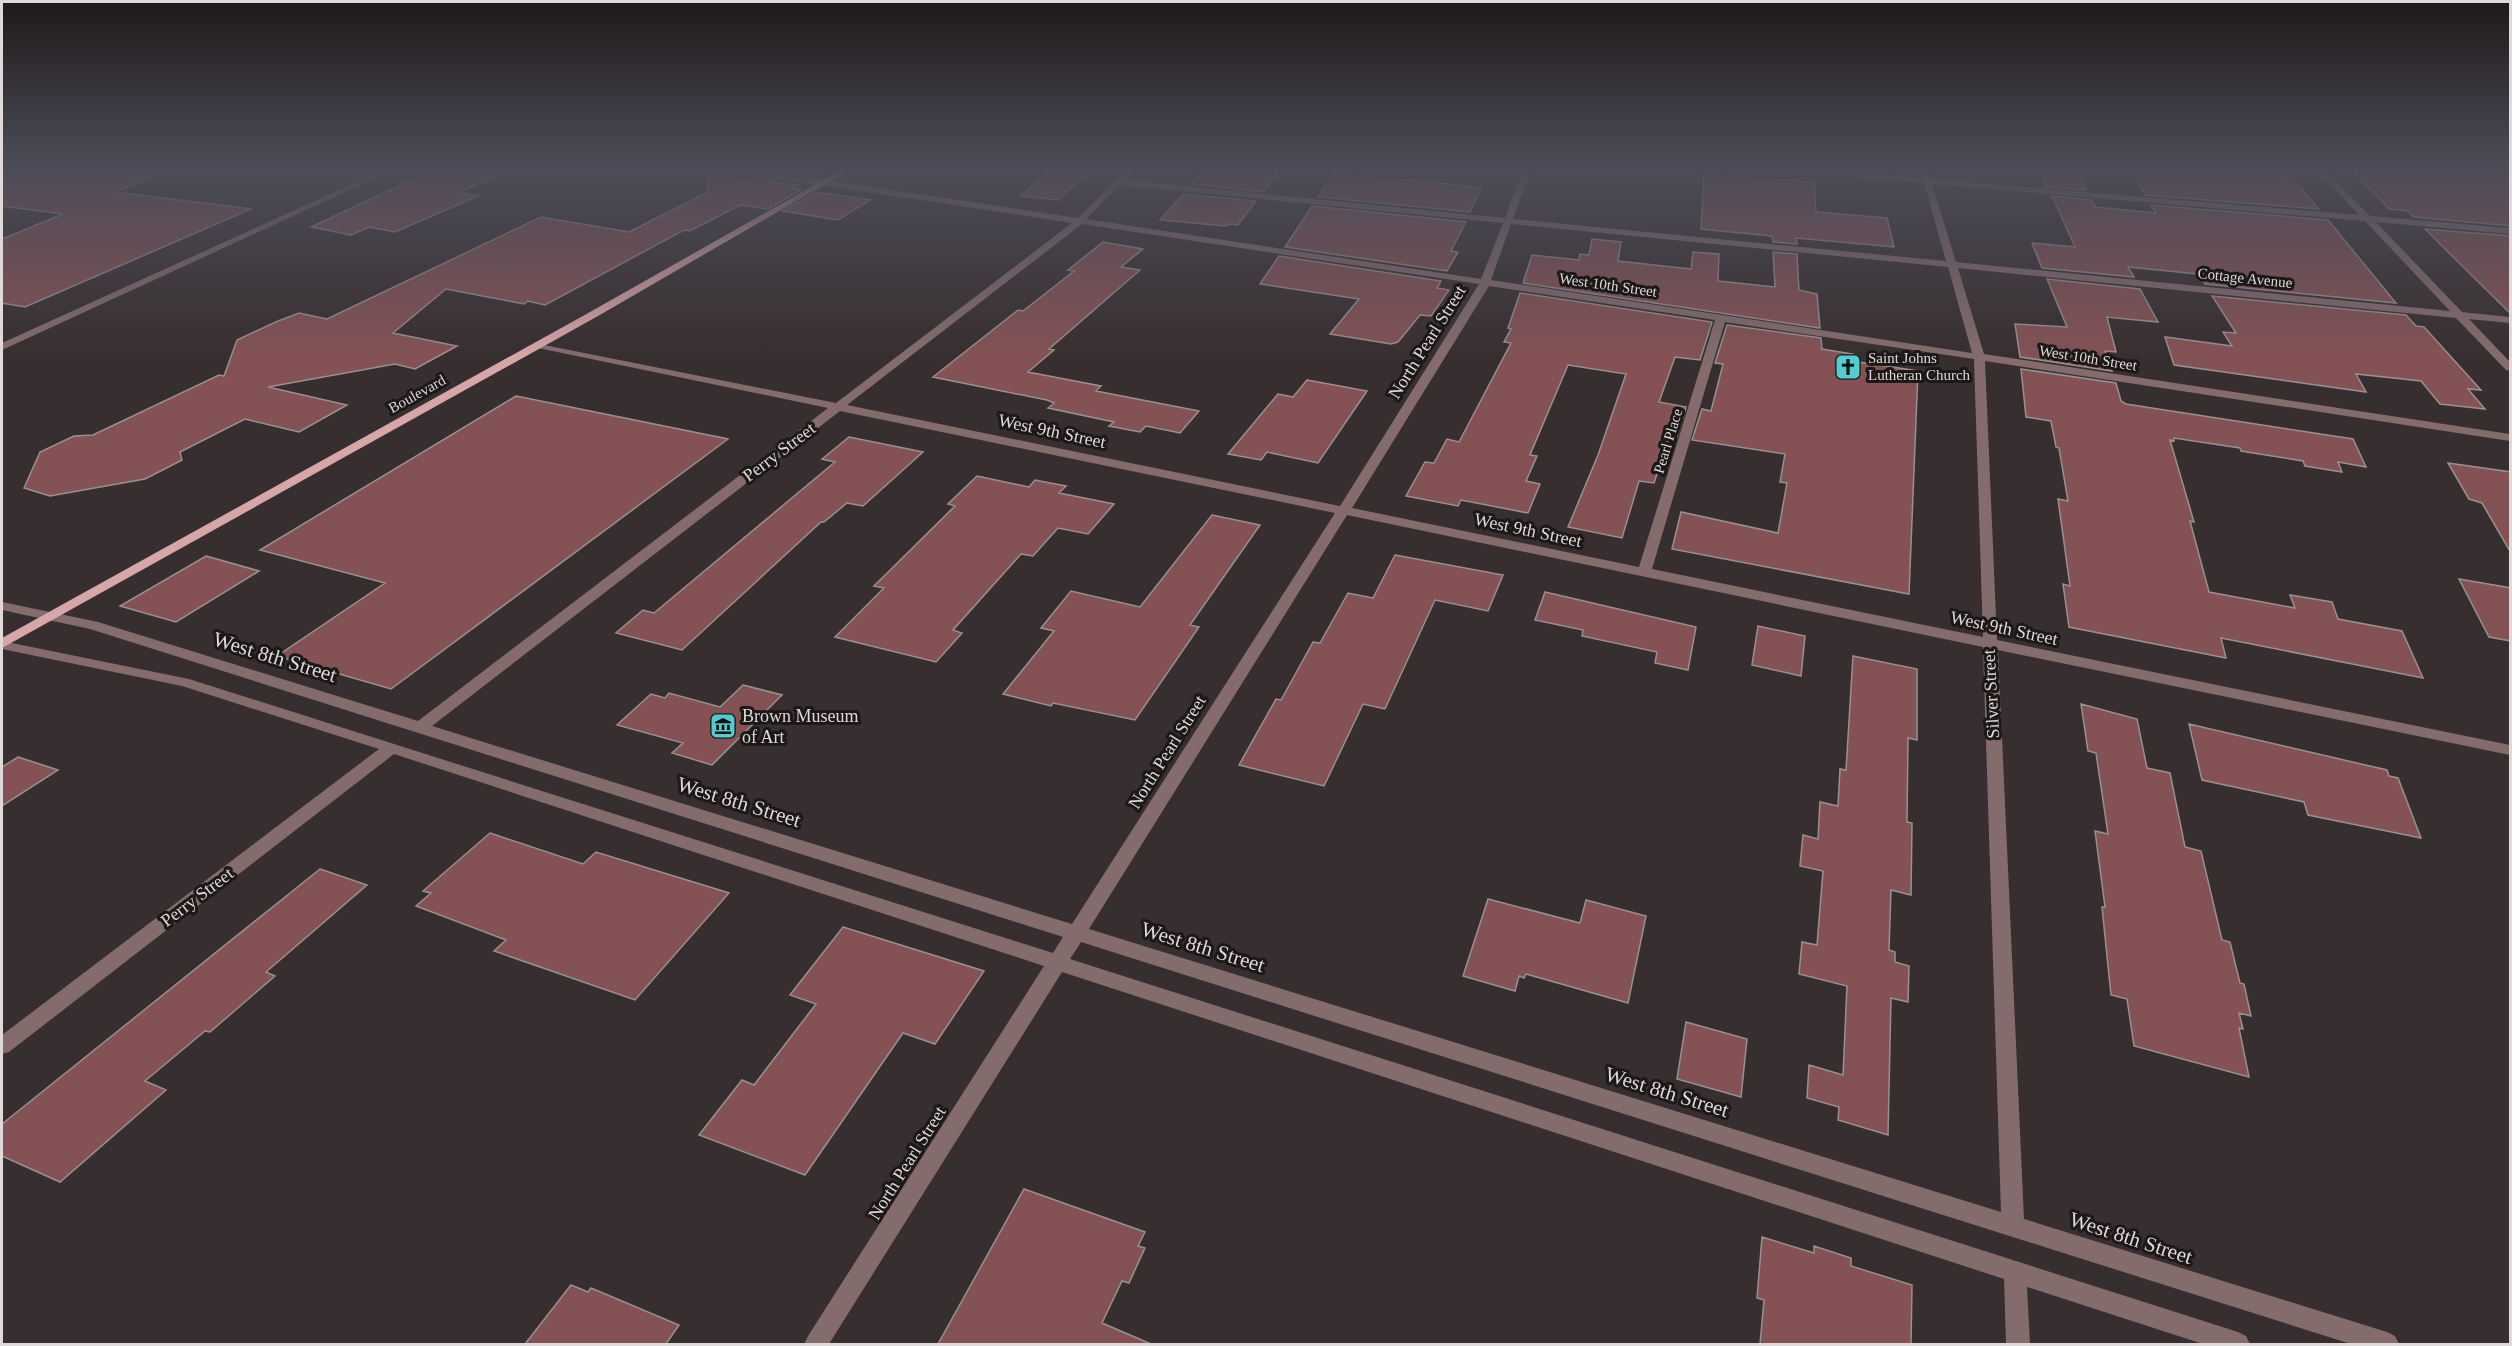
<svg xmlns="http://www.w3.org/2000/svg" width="2512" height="1346" viewBox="0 0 2512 1346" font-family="'Times New Roman',serif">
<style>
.building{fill:#845254;stroke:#9a9090;stroke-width:1.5}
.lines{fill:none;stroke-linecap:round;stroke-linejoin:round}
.minor{fill:#846c6d;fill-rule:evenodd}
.major{fill:#d7a6a8;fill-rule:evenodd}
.labels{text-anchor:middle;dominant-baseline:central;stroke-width:6;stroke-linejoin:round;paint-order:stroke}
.far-street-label{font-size:15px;fill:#dfd9d9;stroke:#1c1818}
.far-poi-label{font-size:15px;fill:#dfd9d9;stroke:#1c1818;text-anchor:start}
.street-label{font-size:18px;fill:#dfd9d9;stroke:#1c1818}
.poi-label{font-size:18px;fill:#dfd9d9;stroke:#1c1818;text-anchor:start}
.near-street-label{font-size:21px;fill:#dfd9d9;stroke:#1c1818}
</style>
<rect width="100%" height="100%" fill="#372e2f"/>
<!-- building -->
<path class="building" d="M 2,170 L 167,170 L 115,192 L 251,209 L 25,307 L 2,303 L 2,239 L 63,214 L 2,206 Z
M 433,170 L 506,170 L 459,193 L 478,196 L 395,232 L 369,227 L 351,235 L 311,227 Z
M 740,170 L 820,170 L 810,176 Z
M 1050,170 L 1087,173 L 1058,200 L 1021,196 Z
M 1204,170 L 1280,170 L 1263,192 L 1191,184 Z
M 2039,170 L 2076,170 L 2086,190 L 2047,187 Z
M 2130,170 L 2285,170 L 2319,209 L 2145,195 Z
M 2352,170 L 2511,172 L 2511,226 L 2414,217 L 2407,211 L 2389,209 Z
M 708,175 L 798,185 L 792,189 L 801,190 L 768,209 L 740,205 L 690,231 L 684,230 L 545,305 L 528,301 L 524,304 L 446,289 L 393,333 L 457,346 L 415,369 L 395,364 L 268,387 L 347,405 L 299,432 L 245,419 L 180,452 L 182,460 L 145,479 L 50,496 L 24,488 L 40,452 L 74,436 L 93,435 L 219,375 L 224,376 L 237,340 L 278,321 L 299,313 L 327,319 L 541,217 L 629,232 L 708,192 Z
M 1333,175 L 1432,182 L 1481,188 L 1470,212 L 1318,197 Z
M 1704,175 L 1814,182 L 1816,212 L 1887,218 L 1894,247 L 1796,238 L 1797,244 L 1773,242 L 1772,236 L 1701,229 Z
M 816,192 L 870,200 L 838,220 L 783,211 Z
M 1183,194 L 1256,201 L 1238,225 L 1228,224 L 1226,226 L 1160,220 Z
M 2052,196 L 2092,200 L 2095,207 L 2156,213 L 2151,205 L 2328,220 L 2396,303 L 2205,284 L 2198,274 L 2128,267 L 2134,277 L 2042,268 L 2032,243 L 2075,247 Z
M 1312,206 L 1466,222 L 1451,251 L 1458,252 L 1447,271 L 1285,247 Z
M 2425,229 L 2511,236 L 2511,314 L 2456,260 Z
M 1592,239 L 1621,242 L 1618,261 L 1691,269 L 1693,252 L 1719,254 L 1718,281 L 1775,287 L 1773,252 L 1797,254 L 1799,290 L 1817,294 L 1820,328 L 1523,283 L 1532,255 L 1579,260 L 1580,254 L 1589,255 Z
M 1103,242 L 1143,249 L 1121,267 L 1140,270 L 1049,349 L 1054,350 L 1028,372 L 1101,386 L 1096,391 L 1199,411 L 1180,433 L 1146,426 L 1140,432 L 1109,426 L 1114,422 L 1048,408 L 1054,403 L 1047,400 L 933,377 L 1018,310 L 1023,311 L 1074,271 L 1068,270 Z
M 1279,256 L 1441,281 L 1437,288 L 1449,290 L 1431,316 L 1420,315 L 1398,342 L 1391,344 L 1330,334 L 1359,299 L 1260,284 Z
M 2047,279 L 2140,289 L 2158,322 L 2107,317 L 2116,352 L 2105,351 L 2112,371 L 2020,357 L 2015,324 L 2067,327 Z
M 1520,293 L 1712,322 L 1700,360 L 1675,357 L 1659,402 L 1686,407 L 1677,437 L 1670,436 L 1654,483 L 1639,481 L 1622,538 L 1568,527 L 1598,455 L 1626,374 L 1568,365 L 1530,455 L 1537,456 L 1526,481 L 1540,484 L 1528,513 L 1461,500 L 1458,506 L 1406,496 L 1425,462 L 1434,463 L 1447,439 L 1459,442 L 1511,343 L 1504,342 L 1511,329 L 1508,328 Z
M 2212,296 L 2406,315 L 2416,326 L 2424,327 L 2481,390 L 2468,389 L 2485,409 L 2440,404 L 2421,381 L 2356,374 L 2366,392 L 2174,365 L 2165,337 L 2232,346 L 2223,332 L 2236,333 Z
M 1727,325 L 1821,338 L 1822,349 L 1853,354 L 1852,361 L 1918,371 L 1909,594 L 1672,549 L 1681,512 L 1778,533 L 1787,483 L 1780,482 L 1785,454 L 1692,440 L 1702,409 L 1711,411 L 1723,364 L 1715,363 Z
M 2021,369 L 2116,383 L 2121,401 L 2126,404 L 2353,439 L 2366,467 L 2338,462 L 2342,472 L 2305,466 L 2303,461 L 2241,451 L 2240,448 L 2174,438 L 2174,441 L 2170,440 L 2194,522 L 2190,521 L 2209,592 L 2295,608 L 2290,595 L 2332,602 L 2338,619 L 2402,631 L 2423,678 L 2221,638 L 2226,658 L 2069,627 L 2063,584 L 2070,586 L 2058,499 L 2068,501 L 2059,448 L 2056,447 L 2051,421 L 2026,417 Z
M 1307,380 L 1367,391 L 1318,463 L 1267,452 L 1261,460 L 1228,454 L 1278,394 L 1293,397 Z
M 516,396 L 728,439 L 391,689 L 277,656 L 385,583 L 260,550 Z
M 849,437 L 923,452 L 863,506 L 847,503 L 824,522 L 821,522 L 682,650 L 616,633 L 643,610 L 654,613 L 835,462 L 822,459 Z
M 2448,463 L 2511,472 L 2511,553 L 2482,503 L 2469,499 Z
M 977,476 L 1029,487 L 1035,480 L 1066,486 L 1059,493 L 1114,504 L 1088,534 L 1058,528 L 1033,556 L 1021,554 L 953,630 L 962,633 L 936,662 L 835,637 L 884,588 L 874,586 L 955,506 L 948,504 Z
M 1212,515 L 1260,525 L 1190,625 L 1199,627 L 1135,720 L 1053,703 L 1051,706 L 1003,694 L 1054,631 L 1041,628 L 1071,591 L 1140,607 Z
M 1395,555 L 1503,575 L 1488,611 L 1435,600 L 1385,709 L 1363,704 L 1324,786 L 1239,765 L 1276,699 L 1281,700 L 1313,642 L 1320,643 L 1348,593 L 1373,598 Z
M 206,556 L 259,571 L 176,622 L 120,606 Z
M 2459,579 L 2511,588 L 2511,641 L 2489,637 Z
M 1545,592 L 1696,627 L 1688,670 L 1655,663 L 1657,652 L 1582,636 L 1583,630 L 1535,620 Z
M 1758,626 L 1805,636 L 1801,676 L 1752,665 Z
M 1853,656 L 1917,669 L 1917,740 L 1908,738 L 1907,822 L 1912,823 L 1911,895 L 1891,890 L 1889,950 L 1895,952 L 1895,962 L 1909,966 L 1908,1002 L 1891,998 L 1888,1135 L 1838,1120 L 1839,1107 L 1807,1098 L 1809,1065 L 1843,1075 L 1847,986 L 1799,974 L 1802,942 L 1817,945 L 1823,871 L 1800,866 L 1803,835 L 1818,839 L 1820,802 L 1838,806 L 1840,769 L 1846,770 Z
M 743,685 L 782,695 L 712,765 L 672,753 L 683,743 L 617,725 L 651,694 L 665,698 L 669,693 L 720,707 Z
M 2081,704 L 2137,719 L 2147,768 L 2170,773 L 2185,847 L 2201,851 L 2222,940 L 2230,942 L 2240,983 L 2244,984 L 2251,1016 L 2239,1013 L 2243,1029 L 2239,1028 L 2249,1077 L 2134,1046 L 2127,999 L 2111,995 L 2102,907 L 2105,907 L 2095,831 L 2108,834 L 2096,753 L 2088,751 Z
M 2189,724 L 2387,770 L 2389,776 L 2398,778 L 2421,838 L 2308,815 L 2304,802 L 2202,780 Z
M 18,757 L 58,770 L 2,806 L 2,767 Z
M 490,833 L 583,864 L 596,852 L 729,893 L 635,1000 L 494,951 L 506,940 L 416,906 L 431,893 L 423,891 Z
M 320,869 L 367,885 L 266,972 L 275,976 L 210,1032 L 205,1031 L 145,1081 L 166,1090 L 60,1182 L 2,1156 L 2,1124 Z
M 1488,899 L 1580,923 L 1586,900 L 1646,916 L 1628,1003 L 1526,974 L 1524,978 L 1519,976 L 1515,991 L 1463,976 Z
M 843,927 L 984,971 L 935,1044 L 903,1033 L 805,1175 L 699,1135 L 742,1080 L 754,1085 L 816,1004 L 790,995 Z
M 1686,1022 L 1747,1039 L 1741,1097 L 1677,1079 Z
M 1024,1189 L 1145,1232 L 1138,1246 L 1145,1248 L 1129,1283 L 1122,1281 L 1102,1323 L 1151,1344 L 938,1344 Z
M 1762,1237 L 1814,1253 L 1814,1246 L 1851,1258 L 1851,1266 L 1912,1285 L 1911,1344 L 1760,1344 L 1764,1300 L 1757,1298 Z
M 571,1285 L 588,1292 L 591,1288 L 679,1325 L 666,1344 L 525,1344 Z"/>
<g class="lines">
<!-- minor -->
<path class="minor" d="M 383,170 L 393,170 L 2,350 L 2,343 Z
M 696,170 L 720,170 L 827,180 L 1078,218 L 1126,170 L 1134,170 L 1125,180 L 1505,218 L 1523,170 L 1531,170 L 1513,219 L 1946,261 L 1924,183 L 1800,172 L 1796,170 L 1824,170 L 1922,178 L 1920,170 L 1928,170 L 1931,179 L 2359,215 L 2317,170 L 2325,170 L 2370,216 L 2510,228 L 2510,234 L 2376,222 L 2462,312 L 2510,317 L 2510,323 L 2469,319 L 2510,362 L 2510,371 L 2506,370 L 2456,318 L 1958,268 L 1984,354 L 2510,434 L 2510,441 L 1985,361 L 1997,640 L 2510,745 L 2510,755 L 1998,650 L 2024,1219 L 2387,1332 L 2395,1336 L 2399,1344 L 2351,1344 L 1081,942 L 1070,959 L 2238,1332 L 2246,1336 L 2250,1344 L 2203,1344 L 2027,1287 L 2030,1344 L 2006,1344 L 2004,1279 L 1062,972 L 829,1344 L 804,1344 L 808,1336 L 1044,966 L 394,754 L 9,1052 L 2,1054 L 2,1035 L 379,749 L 182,686 L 2,649 L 2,641 L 189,679 L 1053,953 L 1063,937 L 90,629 L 2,610 L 2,602 L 98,622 L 418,721 L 828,408 L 538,348 L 533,345 L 534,343 L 836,403 L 1072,223 L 827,186 L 700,172 ZM 1932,184 L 2365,221 L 2450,311 L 1956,262 ZM 1120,185 L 1503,223 L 1481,279 L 1086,219 ZM 1082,224 L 1479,284 L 1340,506 L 847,405 ZM 1511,224 L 1948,267 L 1972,353 L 1491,280 ZM 1489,286 L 1715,320 L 1639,567 L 1352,508 ZM 1725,322 L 1974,359 L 1983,637 L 1652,569 ZM 840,411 L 1335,513 L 1072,924 L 432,726 ZM 1347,515 L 1983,647 L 2001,1212 L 1089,929 Z"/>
<!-- major -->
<path class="major" d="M 841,170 L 850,170 L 598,316 L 2,648 L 2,638 L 590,312 Z"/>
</g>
<!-- sky -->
<linearGradient id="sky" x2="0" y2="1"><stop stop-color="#1e191a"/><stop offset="0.47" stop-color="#4d4c58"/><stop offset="1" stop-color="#4d4c58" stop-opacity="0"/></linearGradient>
<rect width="2512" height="358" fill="url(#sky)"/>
<!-- icons -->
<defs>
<g id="church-square" transform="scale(1.35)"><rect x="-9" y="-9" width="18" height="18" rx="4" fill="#52cdcf" stroke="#1c1818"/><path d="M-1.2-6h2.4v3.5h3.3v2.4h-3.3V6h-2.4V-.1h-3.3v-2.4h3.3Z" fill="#111"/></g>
<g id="museum-square" transform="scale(1.35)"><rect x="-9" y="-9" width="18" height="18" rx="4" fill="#52cdcf" stroke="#1c1818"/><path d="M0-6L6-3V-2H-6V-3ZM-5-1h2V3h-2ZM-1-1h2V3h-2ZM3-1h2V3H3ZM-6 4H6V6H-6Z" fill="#111"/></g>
</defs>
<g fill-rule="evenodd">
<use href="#church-square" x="1848" y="367"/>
<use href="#museum-square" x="723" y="726"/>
</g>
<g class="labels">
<!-- far-street labels -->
<g class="far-street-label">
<text transform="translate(2245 278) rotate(6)">Cottage Avenue</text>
<text transform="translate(1608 285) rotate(8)">West 10th Street</text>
<text transform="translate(2088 358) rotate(9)">West 10th Street</text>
<text transform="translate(417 394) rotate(-29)">Boulevard</text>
<text transform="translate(1668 441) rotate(-73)">Pearl Place</text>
</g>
<!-- far-poi labels -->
<g class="far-poi-label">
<text x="1868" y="358">Saint Johns<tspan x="1868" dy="17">Lutheran Church</tspan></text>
</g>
<!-- street labels -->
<g class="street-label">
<text transform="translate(1427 342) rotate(-58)">North Pearl Street</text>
<text transform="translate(1052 431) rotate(12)">West 9th Street</text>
<text transform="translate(779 452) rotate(-37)">Perry Street</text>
<text transform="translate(1528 530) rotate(12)">West 9th Street</text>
<text transform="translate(2004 628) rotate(12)">West 9th Street</text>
<text transform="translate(1991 694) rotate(-93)">Silver Street</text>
<text transform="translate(1167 752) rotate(-58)">North Pearl Street</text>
<text transform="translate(197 897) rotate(-37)">Perry Street</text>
<text transform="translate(907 1163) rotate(-58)">North Pearl Street</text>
</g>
<!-- poi labels -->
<g class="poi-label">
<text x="742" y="716">Brown Museum<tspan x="742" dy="21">of Art</tspan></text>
</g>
<!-- near-street labels -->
<g class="near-street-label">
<text transform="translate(275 657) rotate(17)">West 8th Street</text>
<text transform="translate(739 802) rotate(17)">West 8th Street</text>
<text transform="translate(1203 947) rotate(17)">West 8th Street</text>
<text transform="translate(1667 1092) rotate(17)">West 8th Street</text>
<text transform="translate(2131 1238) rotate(18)">West 8th Street</text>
</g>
</g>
<!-- border -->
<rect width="2512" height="1346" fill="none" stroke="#dfd9d9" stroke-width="6"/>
</svg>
